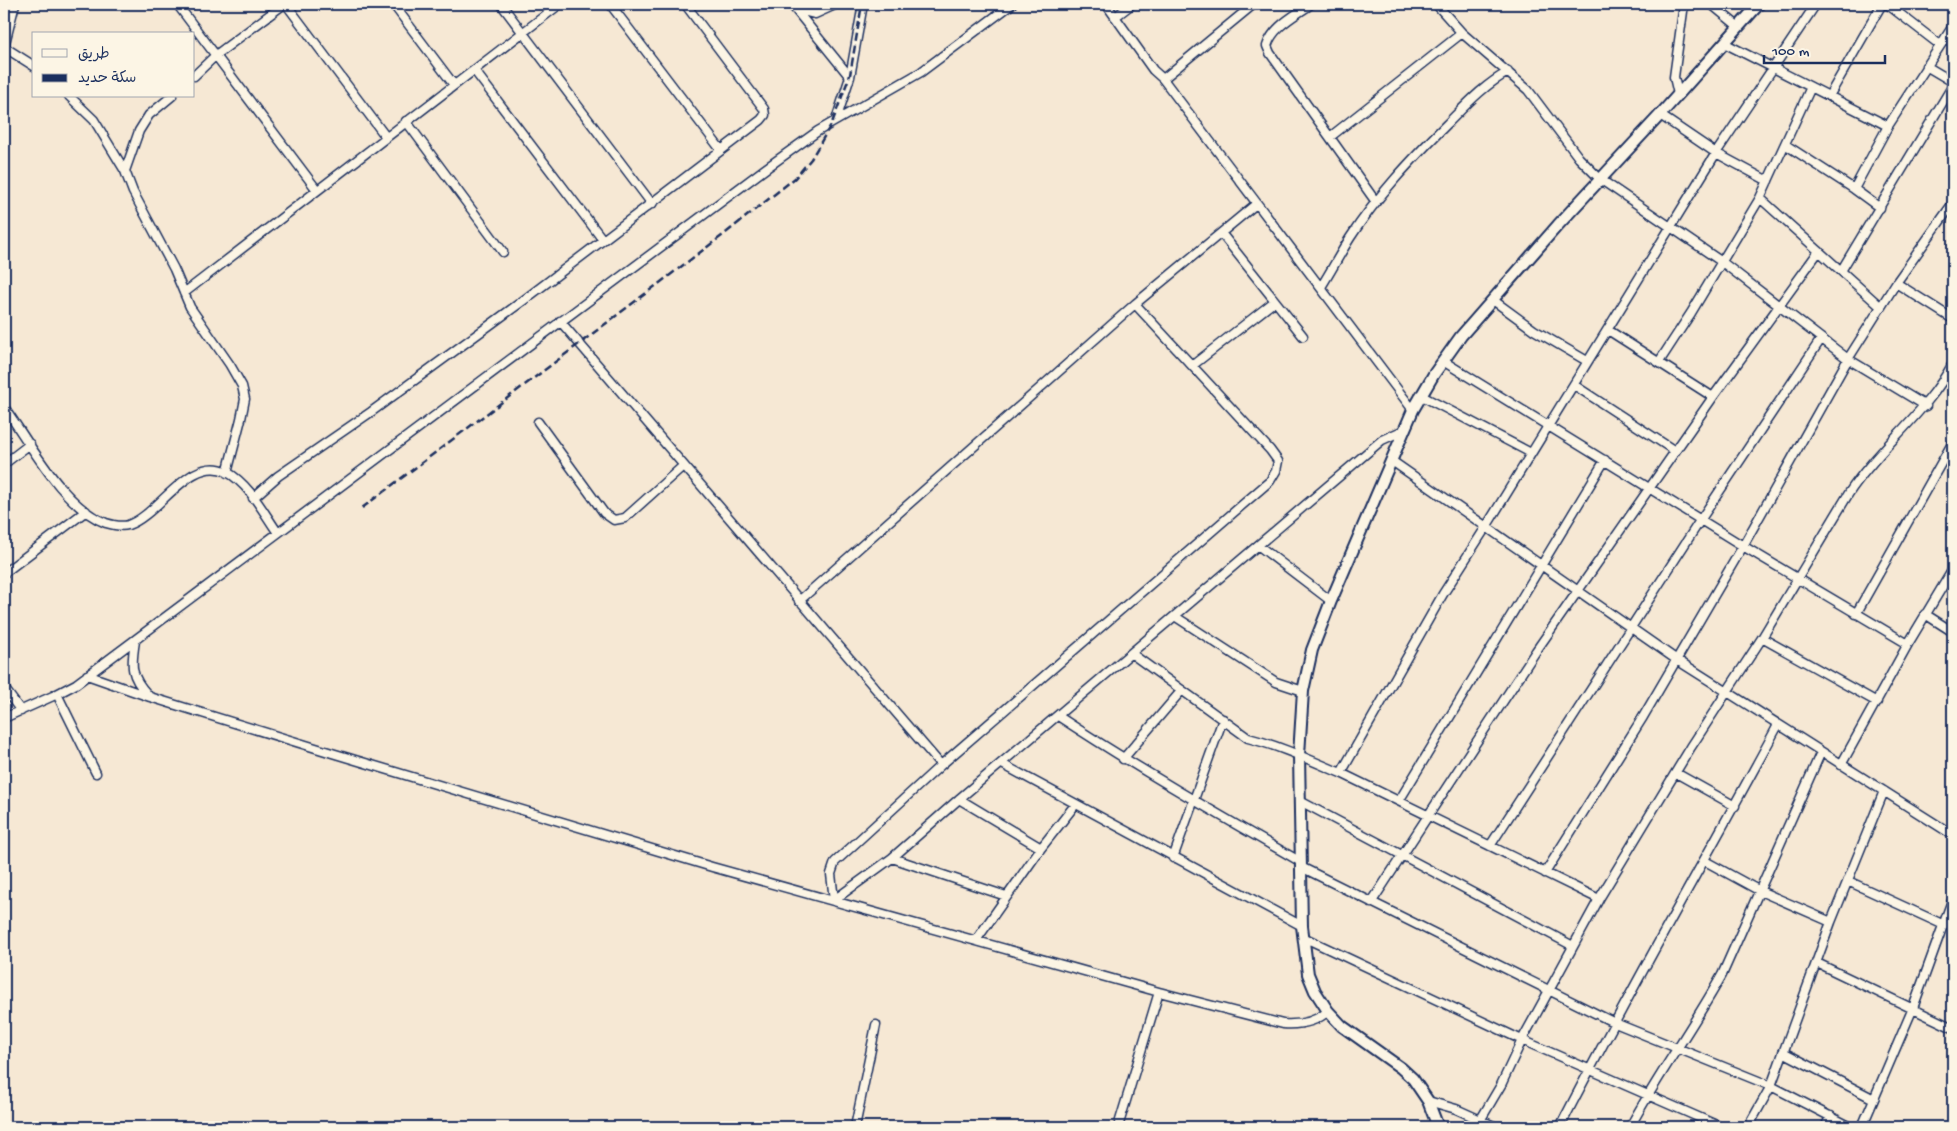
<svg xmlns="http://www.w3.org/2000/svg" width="1957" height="1131" viewBox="0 0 1957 1131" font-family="'Gochi Hand','Playpen Sans Arabic',sans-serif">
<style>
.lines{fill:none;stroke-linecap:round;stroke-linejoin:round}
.minor-casing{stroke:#1b2f5e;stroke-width:11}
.tertiary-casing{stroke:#1b2f5e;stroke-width:14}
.minor{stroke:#fcf5e5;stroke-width:8}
.tertiary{stroke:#fcf5e5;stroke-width:10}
.rail{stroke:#1b2f5e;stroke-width:2.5;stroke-dasharray:8 4;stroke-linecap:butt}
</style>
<rect width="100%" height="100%" fill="#f6e8d4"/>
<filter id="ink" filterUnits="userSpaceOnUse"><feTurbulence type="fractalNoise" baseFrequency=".02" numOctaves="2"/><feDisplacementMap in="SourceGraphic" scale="10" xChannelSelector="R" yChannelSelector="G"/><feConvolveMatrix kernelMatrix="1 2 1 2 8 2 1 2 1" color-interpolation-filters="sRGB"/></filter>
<g filter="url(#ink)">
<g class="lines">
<!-- minor casing -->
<g class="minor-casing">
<path id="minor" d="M 177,4 L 317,190
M 286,4 L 386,137
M 393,4 L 454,85
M 501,4 L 652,204
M 610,4 L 721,150
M 791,4 L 850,77
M 883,4 L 889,4
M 1106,4 L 1153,70 L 1163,79 L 1413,410
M 1311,4 C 1295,16 1273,26 1267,46 L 1270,53 L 1376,202
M 1436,4 L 1462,33 L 1528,90 L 1579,158 L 1600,179 L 1722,262 L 1848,359 L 1926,406
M 1711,4 L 1739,27
M 1887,4 L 1940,45
M 795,9 L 815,14 L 837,4
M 1115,17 L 1132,4
M 1724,43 L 1888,126
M 4,47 L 15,4
M 4,47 L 34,66
M 1926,66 L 1953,82
M 474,70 L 603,240
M 194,76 L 216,55 L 284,4
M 1163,79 L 1254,4
M 1678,94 L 1674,77 L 1684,4
M 69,96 L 94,120 L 125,171 L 133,192 L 174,269 L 190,307 L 230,365 L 242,386 L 245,399 L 241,419 L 227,473
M 1829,96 L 1882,4
M 1660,115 L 1716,153 L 1768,181
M 836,120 L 850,77 L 863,4
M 406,121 L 503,252
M 1330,137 L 1462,33
M 1786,145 L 1854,189 L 1880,208
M 125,171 L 139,131 L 149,115 L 172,96
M 1854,189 L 1888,126 L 1953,26
M 1760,198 L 1881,307
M 1221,233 L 1303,336
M 1841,271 L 1953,85
M 1896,283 L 1953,319
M 1321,287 C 1331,271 1340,254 1350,238 C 1377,196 1412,159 1447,124 C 1466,105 1484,85 1508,72
M 184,293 L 560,4
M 1493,300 L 1534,330 L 1587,361
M 1135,304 L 1270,450 L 1278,461 L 1276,471 L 1270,481 L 941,765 L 835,862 L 831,874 L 834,900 L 892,858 L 959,799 L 1382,440 L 1404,430
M 560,321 L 941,765
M 1608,330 L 1713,397
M 1443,361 L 1743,546 L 1908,644
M 1659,362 L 1691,313 L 1760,198 L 1811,87
M 1193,365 L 1275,301
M 1574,385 L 1675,451
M 1420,395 L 1531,453
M 4,407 C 30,443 63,507 106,523 C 113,525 121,527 128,525 C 159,515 191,453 227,472 C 249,484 264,513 278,533
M 538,422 L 604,513 L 614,520 L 625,518 L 683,466
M 1392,461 L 1677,660 L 1953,835
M 4,464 L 30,444
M 253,498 L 278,476 L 371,412 L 524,300 L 761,120 L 765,115 L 764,109 L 685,4
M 1259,546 L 1331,601
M 4,573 L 86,511
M 799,601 L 1135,304 L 1256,204
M 1856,614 L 1953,442
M 1925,614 L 1953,632
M 1176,617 L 1276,682 L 1303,691
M 1762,638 L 1877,702
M 135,641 C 131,666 130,676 148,695
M 1132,654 L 1248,738 C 1280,746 1310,760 1341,773 L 1599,899
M 87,675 L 150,697 L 332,753 L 712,867 L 1159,992 L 1283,1024 C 1299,1025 1315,1023 1328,1011
M 4,688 L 21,711
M 57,694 L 96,773
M 1058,716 C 1137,768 1219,815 1301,862
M 4,718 L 53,696 L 76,684 L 765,169 L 818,131 L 921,72 L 1012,4
M 1123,759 L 1182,690
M 1002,764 L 1302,926
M 1841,765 L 1908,644 L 1953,569
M 1341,773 L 1443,594 L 1486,527 L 1716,153 L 1816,4
M 1676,773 L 1735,806
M 959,799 L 1041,848
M 1300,801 L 1573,946
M 1399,801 L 1605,460
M 1490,846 L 1701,519 L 1821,339
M 892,858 L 1006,896
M 1173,858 L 1223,719
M 1705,861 L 1760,891 L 1831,922
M 1301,867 L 1615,1023 L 1771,1086 L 1851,1127
M 1545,873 L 1643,717 L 1743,546 L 1848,359 L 1896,283 L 1953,203
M 1848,881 L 1944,925
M 1371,903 L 1536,651 L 1713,397 L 1819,251
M 1303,937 L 1522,1040 L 1721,1127
M 977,939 L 1041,848 L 1075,805
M 1817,963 L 1953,1028
M 1783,1052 L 1874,1099
M 1428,1101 L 1456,1109 L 1496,1127
M 855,1127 L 876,1025
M 1118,1127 L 1159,992
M 1470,1127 L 1481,1119 L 1501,1085 L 1522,1040 L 1599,899 L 1691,747 L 1762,638 L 1849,493 C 1880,446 1927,413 1953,363
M 1560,1127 C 1629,991 1706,859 1778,725
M 1630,1127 C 1658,1075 1693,1027 1722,975 L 1821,752
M 1748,1127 L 1771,1086 L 1831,922 L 1884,791
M 1825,1127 L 1831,1116
M 1862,1127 L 1913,1008 L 1953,898"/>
</g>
<!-- tertiary casing -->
<g class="tertiary-casing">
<path id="tertiary" d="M 1438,1127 L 1428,1101 L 1413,1079 L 1401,1068 L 1342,1026 L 1328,1011 L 1315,991 L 1308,974 L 1302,926 L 1299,755 L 1303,691 L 1312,650 L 1331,601 L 1413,410 L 1434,374 L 1461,336 L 1558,225 L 1660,115 L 1759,4"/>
</g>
<!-- minor -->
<use href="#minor" class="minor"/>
<!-- tertiary -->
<use href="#tertiary" class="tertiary"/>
<!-- rail -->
<path class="rail" d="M 362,508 L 727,232 L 795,178 L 811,159 L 832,123 L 850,75 L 862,4"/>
</g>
</g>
<!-- margin -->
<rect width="1957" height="1131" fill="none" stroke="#fcf5e5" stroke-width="20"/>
<rect x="10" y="10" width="1937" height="1111" fill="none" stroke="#1b2f5e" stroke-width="2" filter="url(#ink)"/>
<!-- legend -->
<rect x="32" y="32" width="162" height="65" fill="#fcf5e5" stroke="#a2a6af"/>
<rect x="42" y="49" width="25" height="8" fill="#fcf5e5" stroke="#a2a6af"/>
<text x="78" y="58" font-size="15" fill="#1b2f5e">طريق</text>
<rect x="42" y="74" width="25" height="8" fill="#1b2f5e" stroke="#a2a6af"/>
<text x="78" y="82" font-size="15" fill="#1b2f5e">سكة حديد</text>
<!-- scale -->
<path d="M1764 55v8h121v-8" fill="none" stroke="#1b2f5e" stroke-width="2.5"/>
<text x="1772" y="55" font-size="15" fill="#1b2f5e" stroke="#fcf5e5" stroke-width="4" paint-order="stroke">100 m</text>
</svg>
